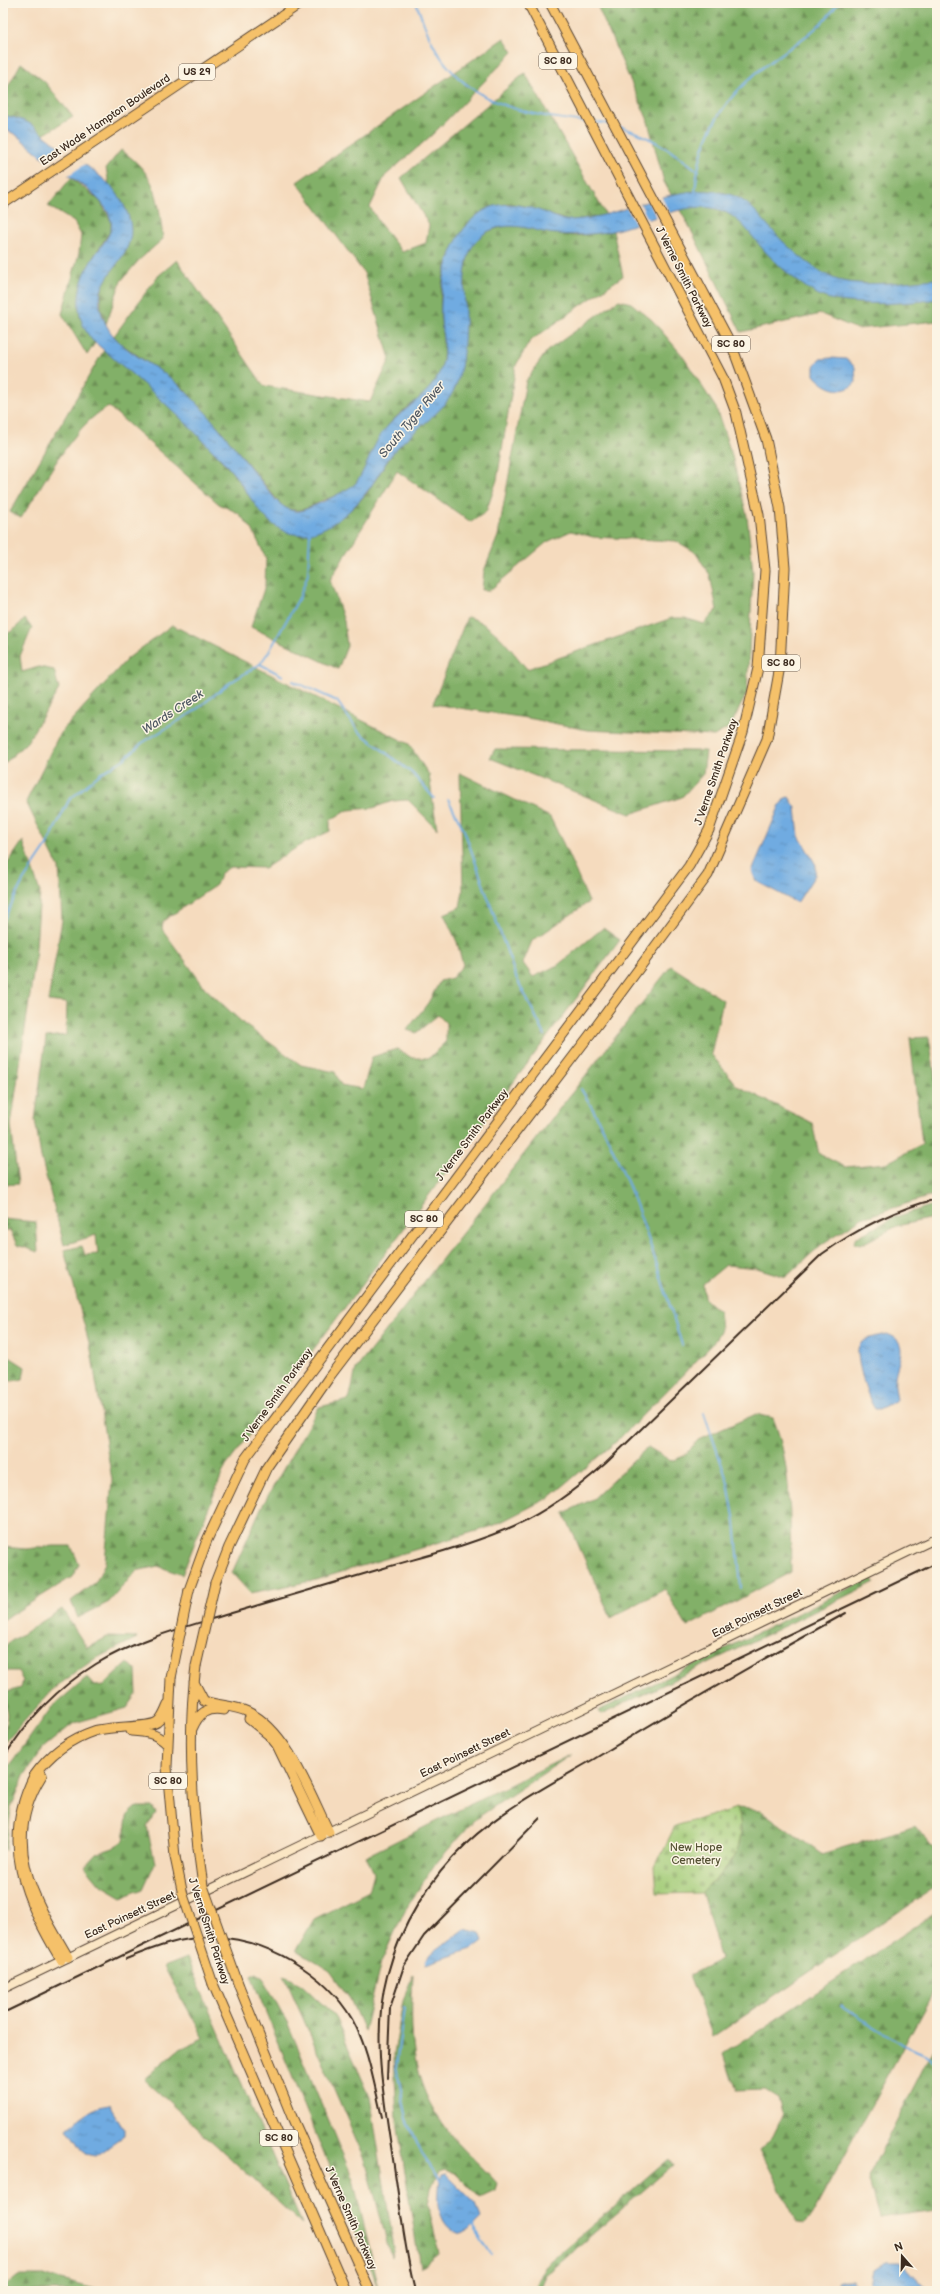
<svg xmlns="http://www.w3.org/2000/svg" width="940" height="2294" viewBox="0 0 940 2294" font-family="'Balsamiq Sans',sans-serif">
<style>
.forest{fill:url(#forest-firs);stroke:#5e6d43}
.cemetery{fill:url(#cemetery-stones);stroke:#6f7b4b}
.water{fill:url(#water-ripples);stroke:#566a80}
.pier{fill:#f5dbbe}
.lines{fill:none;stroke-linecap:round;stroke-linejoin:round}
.stream{stroke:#70abe1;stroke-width:2}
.secondary-casing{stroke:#574536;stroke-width:10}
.primary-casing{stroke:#574536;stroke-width:11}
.secondary{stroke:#fbe6c4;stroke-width:8}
.primary{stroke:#f5c16b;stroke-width:9}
.rail{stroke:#3b2a1e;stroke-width:2}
.primary-bridge-casing{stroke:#574536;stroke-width:11;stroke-linecap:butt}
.primary-bridge{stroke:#f5c16b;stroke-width:9}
.labels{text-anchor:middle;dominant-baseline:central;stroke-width:3;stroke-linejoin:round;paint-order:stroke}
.shield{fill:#fcf5e5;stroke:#75675a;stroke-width:1}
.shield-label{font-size:10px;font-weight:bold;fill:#3b2a1e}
.street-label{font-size:11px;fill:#3b2a1e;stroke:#fcf5e5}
.park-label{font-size:11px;fill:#555234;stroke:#fcf5e5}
.water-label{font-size:12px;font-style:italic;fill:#4e5762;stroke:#fcf5e5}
</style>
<defs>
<pattern id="forest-firs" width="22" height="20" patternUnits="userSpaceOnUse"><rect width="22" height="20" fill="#82b068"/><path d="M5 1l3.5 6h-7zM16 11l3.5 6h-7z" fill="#6c8f55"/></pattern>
<pattern id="cemetery-stones" width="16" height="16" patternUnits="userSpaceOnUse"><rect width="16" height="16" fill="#a3cc78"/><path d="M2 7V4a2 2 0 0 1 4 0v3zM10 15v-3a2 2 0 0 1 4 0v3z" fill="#8daf67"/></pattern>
<pattern id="water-ripples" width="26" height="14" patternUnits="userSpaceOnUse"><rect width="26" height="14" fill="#70abe1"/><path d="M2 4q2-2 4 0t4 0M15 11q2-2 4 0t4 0" fill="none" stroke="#5d8bb6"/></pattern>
</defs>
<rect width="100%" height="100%" fill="#fcf5e5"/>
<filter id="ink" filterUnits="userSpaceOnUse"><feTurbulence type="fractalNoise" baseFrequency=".025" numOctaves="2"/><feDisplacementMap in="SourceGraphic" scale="8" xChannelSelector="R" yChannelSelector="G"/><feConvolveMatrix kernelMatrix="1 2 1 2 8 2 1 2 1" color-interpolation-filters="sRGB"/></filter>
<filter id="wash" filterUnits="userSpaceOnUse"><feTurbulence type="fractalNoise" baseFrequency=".012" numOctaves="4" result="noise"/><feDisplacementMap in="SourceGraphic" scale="16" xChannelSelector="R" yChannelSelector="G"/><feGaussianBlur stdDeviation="0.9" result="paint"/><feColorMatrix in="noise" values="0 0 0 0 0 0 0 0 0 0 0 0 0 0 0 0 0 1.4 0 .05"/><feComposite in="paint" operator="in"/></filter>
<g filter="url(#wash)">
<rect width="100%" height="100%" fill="#f5dbbe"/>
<!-- forest -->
<path class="forest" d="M 596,3 L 937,3 L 937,321 L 857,329 L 821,314 L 741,332 L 689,226 L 664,182 L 647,118 Z
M 504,38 L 513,52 L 433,134 L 385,176 L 370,207 L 380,224 L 402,252 L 426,243 L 429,225 L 401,178 L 525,73 L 606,215 L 569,221 L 524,206 L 507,203 C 496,212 457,241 452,251 C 442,272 439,297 441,319 C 442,338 447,358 439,376 C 429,396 405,406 391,422 C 375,440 366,477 350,489 C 341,496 328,497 319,502 C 305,510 298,513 283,507 L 219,428 L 181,386 L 120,343 L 114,336 L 157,277 L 177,260 L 264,386 L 370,402 L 390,359 L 364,273 L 297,182 Z
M 21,63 L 45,82 L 73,117 L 43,135 L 30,124 L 3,115 L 3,96 Z
M 121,150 C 158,176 158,197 163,239 L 139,260 L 121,281 L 106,324 L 101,309 L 101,294 L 104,281 L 122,256 L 121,199 L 109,184 L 106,168 Z
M 71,178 L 100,201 L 111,221 L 111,230 L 94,256 L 92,340 L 95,343 L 87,355 L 62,314 L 79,253 L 81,235 L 74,222 L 48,206 Z
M 505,226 L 521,226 L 574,236 L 613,231 L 623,276 L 530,341 L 516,365 L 497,480 L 486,512 L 471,522 L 397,471 L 330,580 L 344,621 L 347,646 L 338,669 L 251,627 L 265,586 L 266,558 L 252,529 L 238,513 L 219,504 L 109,407 C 75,421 42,487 21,518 L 10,512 L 104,350 L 170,405 L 188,424 L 232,472 L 260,511 L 320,530 L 354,507 L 367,493 L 396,448 L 417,429 L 465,321 C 463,301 461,258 475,241 C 482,232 494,229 505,226 Z
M 619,300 L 631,303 L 652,320 L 682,355 L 716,408 L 732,456 L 747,516 L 753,571 L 747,693 L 730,727 L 714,736 L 587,730 L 533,719 L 433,704 L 467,617 C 494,624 510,649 527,669 L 672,618 L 685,618 L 704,624 L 717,610 L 710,575 L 695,552 L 676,541 L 593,537 L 571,531 L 547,542 L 490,590 L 482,590 L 484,571 L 498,536 L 526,381 L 547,351 Z
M 25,619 L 32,628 L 20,656 L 22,672 L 39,667 L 54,670 L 59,689 L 27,742 L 3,765 L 3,636 L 12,631 Z
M 172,625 L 409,744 L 429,775 L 437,829 L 408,800 L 393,801 L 373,808 L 348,810 L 330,820 L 330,831 L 299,846 L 265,868 L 230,867 L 221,873 L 216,885 L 163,921 L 162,929 L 205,988 L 245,1025 L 301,1065 L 335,1072 L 341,1085 L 363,1089 L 372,1057 L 397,1049 L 412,1058 L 429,1058 L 446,1041 L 446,1023 L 438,1015 L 416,1033 L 407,1030 L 428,1003 L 440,981 L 452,978 L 463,965 L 457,942 L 444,914 L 460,907 L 463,891 L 460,773 L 550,817 L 563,843 L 589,902 L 532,941 L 523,963 L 533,977 L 558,965 L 603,928 L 620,940 L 224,1469 L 182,1575 L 158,1566 L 136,1571 L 109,1602 L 78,1618 L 71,1601 L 96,1582 L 105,1563 L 112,1480 L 91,1350 L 64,1250 L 82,1246 L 85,1255 L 98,1254 L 96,1235 L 64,1245 L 41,1157 L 35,1120 L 46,1037 L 66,1035 L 67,1003 L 48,1001 L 62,920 L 59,868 L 26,802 L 60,733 L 127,659 Z
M 495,749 L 706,751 L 703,774 L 682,797 L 630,814 L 490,758 Z
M 23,841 L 40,892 L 35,961 L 11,1125 L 18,1184 L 3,1185 L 3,870 Z
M 671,966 L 723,1000 L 711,1054 L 737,1086 L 812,1123 L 819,1154 L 845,1167 L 887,1163 L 922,1144 L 910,1038 L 929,1037 L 937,1090 L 937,1194 L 862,1218 L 822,1244 L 786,1277 L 757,1268 L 726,1265 L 703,1284 L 704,1298 L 719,1311 L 721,1329 L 712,1345 L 617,1441 L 550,1497 L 493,1526 L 312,1581 L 250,1593 L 232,1573 L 261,1508 L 319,1407 L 349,1400 L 356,1369 Z
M 937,1204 L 937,1217 L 897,1226 L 860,1245 L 854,1243 L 855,1238 L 895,1217 Z
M 3,1219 L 36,1222 L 38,1252 L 17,1245 L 10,1230 L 3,1230 Z
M 3,1353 L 25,1367 L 23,1379 L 12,1381 L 3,1379 Z
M 756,1414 L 773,1418 C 792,1465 790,1521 791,1572 L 687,1627 L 665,1589 L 611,1618 L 564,1513 L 593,1499 L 648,1447 L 671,1461 L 684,1456 L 698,1440 Z
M 53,1546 L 71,1546 L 79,1564 L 72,1577 L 3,1620 L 3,1547 L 26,1549 Z
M 872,1577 L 875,1582 L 601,1715 L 598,1711 Z
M 62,1609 L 87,1648 L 107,1637 L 137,1638 L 93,1660 L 53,1689 L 3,1745 L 7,1715 L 3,1693 L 21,1688 L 23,1681 L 18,1671 L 3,1671 L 3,1649 L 8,1643 Z
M 128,1662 L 136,1670 L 137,1694 L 127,1708 L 74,1723 L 43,1748 L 24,1776 L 11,1808 L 6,1851 L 3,1845 L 3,1775 L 51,1708 L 87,1677 L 95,1686 L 104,1685 Z
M 572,1754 L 474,1820 L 433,1867 L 404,1912 L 381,1962 L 364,2031 L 350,1999 L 330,1971 L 296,1950 L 314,1919 L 369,1891 L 374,1873 L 366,1856 Z
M 137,1807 L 152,1807 L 156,1813 L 147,1827 L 155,1863 L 143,1889 L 122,1897 L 100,1884 L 85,1866 L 96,1854 L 113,1848 L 124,1841 L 127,1816 Z
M 737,1808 L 760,1810 L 821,1854 L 916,1826 L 937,1853 L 937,1886 L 713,2037 L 689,1975 L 721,1959 L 702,1893 C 728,1865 750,1849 737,1808 Z
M 937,1912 L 937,1985 L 812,2215 L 805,2225 L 797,2222 L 760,2150 L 773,2136 L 783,2115 L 778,2098 L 765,2090 L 736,2091 L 724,2054 Z
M 187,1958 L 302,2224 L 144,2079 L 178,2050 L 204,2038 L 164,1967 Z
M 257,1973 L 263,1978 L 288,2024 L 353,2179 L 379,2288 L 251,1976 Z
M 413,1974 C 410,2034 409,2080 447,2130 C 461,2149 481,2165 497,2183 L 495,2191 L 480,2198 L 455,2173 L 445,2169 L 439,2171 L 431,2188 L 428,2204 L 439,2253 L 420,2268 L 397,2121 L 394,2054 L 403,2001 Z
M 284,1975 L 302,1985 L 334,2015 L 370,2097 L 394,2248 L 391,2258 L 366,2162 Z
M 937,2041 L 937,2210 L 879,2218 L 868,2177 Z
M 669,2159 L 673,2165 L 546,2274 L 540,2291 L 534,2291 L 544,2267 Z
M 18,2276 L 45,2276 L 103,2291 L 5,2291 L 6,2286 Z"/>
<!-- cemetery -->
<path class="cemetery" d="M 737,1808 C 750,1850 728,1865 702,1893 L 657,1894 L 655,1867 L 675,1826 Z"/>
<!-- water -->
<path class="water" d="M 3,115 C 12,117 21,119 29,123 C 37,128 45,136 53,142 C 71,155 92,168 109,184 C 120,195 130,213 131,229 C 132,267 80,280 108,328 C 122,353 161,367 181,387 C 217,421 245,462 276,500 C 283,507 290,512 300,511 C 307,510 351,489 356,483 C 368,466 372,444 386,428 C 405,406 434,394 442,365 C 446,350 442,335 441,320 C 439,285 449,234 480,213 C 501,198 526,205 549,214 C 555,217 563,221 570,220 C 620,219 674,181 725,193 C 748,198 758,215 773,231 C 787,247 821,277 842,281 C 872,287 907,281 937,279 L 937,299 C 910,304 846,307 821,296 C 803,288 775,263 762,248 C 749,233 740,217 720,210 C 688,199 644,224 612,231 C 591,235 570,236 548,233 C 533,230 518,224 502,227 C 455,235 466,289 465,325 C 464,345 463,369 455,388 C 443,414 418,426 399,446 C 385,460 378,479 365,494 C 349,515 314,543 286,532 C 261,522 248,491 232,472 C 226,464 219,457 212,450 C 174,409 134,376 92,340 C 71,314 77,281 95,255 C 101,245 114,233 111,221 C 105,194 65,175 45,159 C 35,151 25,142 15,134 L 3,129 Z
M 831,358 L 846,359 L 855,367 L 856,382 C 844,397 824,388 814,375 L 814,367 L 819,359 Z
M 789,797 L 796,808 L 799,836 L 816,865 L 815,875 L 797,903 L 756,881 L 752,871 L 780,805 L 785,798 Z
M 887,1334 C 912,1342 896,1363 895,1378 C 894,1385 896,1392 897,1400 L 879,1409 L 875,1409 C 868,1401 854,1354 859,1346 C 863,1338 879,1336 887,1334 Z
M 465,1929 L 480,1933 L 483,1941 L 472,1949 L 426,1964 L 425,1961 L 431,1954 Z
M 109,2105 L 124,2130 L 124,2136 L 95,2156 L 85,2154 L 68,2128 C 81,2117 92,2107 109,2105 Z
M 446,2174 L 476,2204 L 481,2218 L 469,2230 L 461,2234 C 435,2227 437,2196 441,2175 Z
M 885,2262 L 901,2262 L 929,2291 L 869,2291 L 873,2270 Z
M 840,2281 L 852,2281 L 857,2291 L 835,2291 Z"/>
<!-- pier -->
<path class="pier" d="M 64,148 L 85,164 L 66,177 L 44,161 Z
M 661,196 L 671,216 L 658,220 L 647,199 Z
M 639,201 L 649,222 L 637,226 L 626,206 Z"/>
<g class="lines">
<!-- stream -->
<path class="stream" d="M 416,3 C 421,15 425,28 431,40 C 461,103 524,115 586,122
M 593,122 L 610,124
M 620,127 C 649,135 674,152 697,170
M 695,194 C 699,129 729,90 781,54 C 801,40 825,24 838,3
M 260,664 L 283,676
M 293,681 L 337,701 L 358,731 L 412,773 L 434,798
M 448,799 L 464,830 L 516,977 L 545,1035
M 3,921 L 23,881 L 46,847 L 69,800 L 101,773 L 123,760 L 142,743 L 193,712 L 228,684 L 260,664 L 270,650 L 300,596 L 308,574 L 310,532
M 581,1089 C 628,1165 656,1260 682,1345
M 704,1413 L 728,1483 L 735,1522 L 741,1588
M 841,2006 L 912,2050 L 928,2057 L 937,2064
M 404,2008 L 396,2066 L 407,2119 L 422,2154 L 441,2182
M 472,2224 L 491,2254"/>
</g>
</g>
<g filter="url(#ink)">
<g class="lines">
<!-- secondary casing -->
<g class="secondary-casing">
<path id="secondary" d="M 3,1989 L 937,1538"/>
</g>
<!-- primary casing -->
<g class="primary-casing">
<path id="primary" d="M 3,204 L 301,3
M 215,1583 L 229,1547 L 267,1467 L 330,1376 L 589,1036 L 708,875 L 767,739 L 780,666 L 785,568 L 780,508 L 766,439 L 732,346 L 550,3
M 189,1590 L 207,1540 L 245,1459 L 689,866 L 709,830 L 743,732 L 758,668 L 765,570 L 759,515 L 736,413 L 723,378 L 528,3
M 196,1666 C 188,1727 191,1788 198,1848
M 171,1678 L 167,1767 L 175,1857
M 194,1682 L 204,1701 C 219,1706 234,1705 248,1712 C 288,1731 310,1794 329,1832
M 249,1719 L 270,1736 L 277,1745 L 321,1836
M 192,1729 C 199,1713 206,1707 224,1710
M 131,1731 C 146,1732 156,1733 167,1744
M 42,1775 C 0,1842 32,1896 68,1957
M 61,1960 C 25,1899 0,1844 34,1776 C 49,1755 70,1739 94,1731 C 109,1726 149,1728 157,1722 C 163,1718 165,1710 168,1704
M 213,1984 L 346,2291
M 239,1986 L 292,2117 L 370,2291"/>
</g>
<!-- secondary -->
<use href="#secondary" class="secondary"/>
<!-- primary -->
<use href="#primary" class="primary"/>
<!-- rail -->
<path class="rail" d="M 3,1759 C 26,1721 57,1688 96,1664 C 135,1640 182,1628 225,1615 C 278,1599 331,1584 384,1568 C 428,1555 474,1544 516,1525 C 549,1510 579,1487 606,1463 L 822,1254 C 857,1229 895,1209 937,1199
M 126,1959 C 153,1948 184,1936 214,1937 C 267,1939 325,1973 352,2019 C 369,2049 374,2085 382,2117
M 3,2013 L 937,1563
M 387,2078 L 390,2008 L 404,1966 L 424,1936 L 540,1818
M 415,2291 C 405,2252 401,2212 395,2173 C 386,2108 370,2040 387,1976 C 400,1926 430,1878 467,1843 C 504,1808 551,1784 594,1759 C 677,1708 761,1660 846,1613"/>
<!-- primary-bridge casing -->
<g class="primary-bridge-casing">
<path id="primary-bridge" d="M 196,1666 L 215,1583
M 171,1678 L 189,1590
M 198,1848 L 203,1886 L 239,1986
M 175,1857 L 183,1895 L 213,1984"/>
</g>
<!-- primary-bridge -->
<use href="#primary-bridge" class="primary-bridge"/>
</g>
</g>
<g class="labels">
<!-- shield labels -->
<g class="shield">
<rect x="539" y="53" width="38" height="16" rx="3"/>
<rect x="179" y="64" width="36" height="16" rx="3"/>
<rect x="712" y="336" width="38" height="16" rx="3"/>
<rect x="762" y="655" width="38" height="16" rx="3"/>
<rect x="405" y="1211" width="38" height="16" rx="3"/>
<rect x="149" y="1773" width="38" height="16" rx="3"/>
<rect x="260" y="2130" width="38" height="16" rx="3"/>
</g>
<g class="shield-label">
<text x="558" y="61">SC 80</text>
<text x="197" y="72">US 29</text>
<text x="731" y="344">SC 80</text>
<text x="781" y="663">SC 80</text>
<text x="424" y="1219">SC 80</text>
<text x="168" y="1781">SC 80</text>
<text x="279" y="2138">SC 80</text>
</g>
<!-- street labels -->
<g class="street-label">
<text transform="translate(105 120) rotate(-34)">East Wade Hampton Boulevard</text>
<text transform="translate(684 277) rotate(63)">J Verne Smith Parkway</text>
<text transform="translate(716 772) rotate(-71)">J Verne Smith Parkway</text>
<text transform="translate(472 1135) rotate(-53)">J Verne Smith Parkway</text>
<text transform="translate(277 1395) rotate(-54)">J Verne Smith Parkway</text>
<text transform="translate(757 1613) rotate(-26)">East Poinsett Street</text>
<text transform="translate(465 1753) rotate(-26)">East Poinsett Street</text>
<text transform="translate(130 1915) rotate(-25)">East Poinsett Street</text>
<text transform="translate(209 1931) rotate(72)">J Verne Smith Parkway</text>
<text transform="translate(351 2218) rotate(66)">J Verne Smith Parkway</text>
</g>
<!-- park labels -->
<g class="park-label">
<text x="696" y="1847">New Hope<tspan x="696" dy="13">Cemetery</tspan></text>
</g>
<!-- water labels -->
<g class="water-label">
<text transform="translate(412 420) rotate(-50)">South Tyger River</text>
<text transform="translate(173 712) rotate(-33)">Wards Creek</text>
</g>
</g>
<!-- margin -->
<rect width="940" height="2294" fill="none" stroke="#fcf5e5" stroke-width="16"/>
<!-- north arrow -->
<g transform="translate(902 2256) rotate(340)" stroke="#fcf5e5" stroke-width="3" paint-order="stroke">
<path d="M0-3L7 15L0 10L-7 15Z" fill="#3b2a1e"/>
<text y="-6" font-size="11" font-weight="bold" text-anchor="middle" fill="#3b2a1e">N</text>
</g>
</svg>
